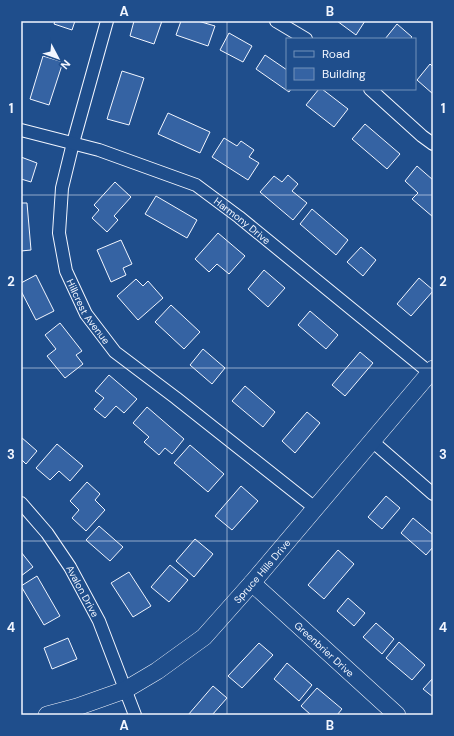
<svg xmlns="http://www.w3.org/2000/svg" width="454" height="736" viewBox="0 0 454 736" font-family="'DM Sans',sans-serif">
<style>
.building{fill:#3563a3;stroke:#f2f6ff}
.lines{fill:none;stroke-linecap:round;stroke-linejoin:round}
.street-casing{stroke:#f2f6ff;stroke-width:14}
.secondary-casing{stroke:#f2f6ff;stroke-width:18}
.street{stroke:#1f4e8c;stroke-width:12}
.secondary{stroke:#1f4e8c;stroke-width:17}
.grid{fill:none;stroke:#f2f6ff;stroke-width:1;stroke-opacity:0.55}
.labels{text-anchor:middle;dominant-baseline:central;stroke-width:3;stroke-linejoin:round;paint-order:stroke}
.street-label{font-size:10px;fill:#f2f6ff;stroke:#1f4e8c}
.neatline{fill:none;stroke:#f2f6ff;stroke-width:1.5}
.grid-label{font-size:13px;text-anchor:middle;font-weight:bold;fill:#f2f6ff}
</style>
<rect width="100%" height="100%" fill="#1f4e8c"/>
<!-- building -->
<path class="building" d="M 55,21 L 75,21 L 72,30 L 54,24 Z
M 134,21 L 162,21 L 154,44 L 130,36 Z
M 181,21 L 198,21 L 215,26 L 208,46 L 176,35 Z
M 337,21 L 365,21 L 356,35 Z
M 397,24 L 412,37 L 410,39 L 385,39 Z
M 229,33 L 252,46 L 243,62 L 220,50 Z
M 265,55 L 287,70 L 287,89 L 291,89 L 289,92 L 256,69 Z
M 43,56 L 63,62 L 49,105 L 30,99 Z
M 430,64 L 433,67 L 433,94 L 417,80 Z
M 122,71 L 144,78 L 129,125 L 107,119 Z
M 319,89 L 322,89 L 348,109 L 334,127 L 306,105 Z
M 168,113 L 210,132 L 200,153 L 158,134 Z
M 365,124 L 400,154 L 387,169 L 352,139 Z
M 224,138 L 237,146 L 241,141 L 254,150 L 249,157 L 259,163 L 248,180 L 212,157 Z
M 21,157 L 37,163 L 31,182 L 21,179 Z
M 417,166 L 433,180 L 433,217 L 412,199 L 418,193 L 405,181 Z
M 288,175 L 298,184 L 292,191 L 307,203 L 293,220 L 260,192 L 274,176 L 282,182 Z
M 115,182 L 131,197 L 114,216 L 118,220 L 107,232 L 92,218 L 99,210 L 94,205 Z
M 156,196 L 197,220 L 187,238 L 145,214 Z
M 21,203 L 27,203 L 31,250 L 21,251 Z
M 312,209 L 348,240 L 336,255 L 300,224 Z
M 218,233 L 245,256 L 229,274 L 217,264 L 209,272 L 195,259 Z
M 121,240 L 132,264 L 123,268 L 126,275 L 111,282 L 97,250 Z
M 361,247 L 376,260 L 363,276 L 347,262 Z
M 264,270 L 285,288 L 268,307 L 248,289 Z
M 36,275 L 54,311 L 36,320 L 21,291 L 21,283 Z
M 419,278 L 433,290 L 433,291 L 411,316 L 397,304 Z
M 136,279 L 143,286 L 148,281 L 163,298 L 138,320 L 117,296 Z
M 171,305 L 200,332 L 184,349 L 155,322 Z
M 310,311 L 338,335 L 326,349 L 298,325 Z
M 60,323 L 82,351 L 76,355 L 83,364 L 65,378 L 47,356 L 56,349 L 45,335 Z
M 203,349 L 225,368 L 212,384 L 190,365 Z
M 360,352 L 373,363 L 345,396 L 332,385 Z
M 109,375 L 137,399 L 124,413 L 116,406 L 105,418 L 94,409 L 104,398 L 95,391 Z
M 245,386 L 275,412 L 263,427 L 232,401 Z
M 147,407 L 184,439 L 172,454 L 165,448 L 159,455 L 144,442 L 149,437 L 133,423 Z
M 307,412 L 320,423 L 295,453 L 282,441 Z
M 21,437 L 37,451 L 26,464 L 21,459 Z
M 57,444 L 83,466 L 70,481 L 59,471 L 50,480 L 36,468 Z
M 190,445 L 224,474 L 208,492 L 174,463 Z
M 87,482 L 100,494 L 95,500 L 105,510 L 86,531 L 72,518 L 79,510 L 70,501 Z
M 241,486 L 258,501 L 232,530 L 215,516 Z
M 386,496 L 400,508 L 382,529 L 368,517 Z
M 413,518 L 433,535 L 433,547 L 426,555 L 401,533 Z
M 99,526 L 123,547 L 110,561 L 86,540 Z
M 195,539 L 213,554 L 194,577 L 176,561 Z
M 338,550 L 354,564 L 324,599 L 308,585 Z
M 21,552 L 33,567 L 21,576 Z
M 170,565 L 188,580 L 169,602 L 151,587 Z
M 129,572 L 151,606 L 133,617 L 111,583 Z
M 37,576 L 60,616 L 44,625 L 21,586 Z
M 348,598 L 365,613 L 354,626 L 337,611 Z
M 376,623 L 394,639 L 382,654 L 363,637 Z
M 68,638 L 77,659 L 52,669 L 44,648 Z
M 399,642 L 425,665 L 412,680 L 386,658 Z
M 259,643 L 273,655 L 242,688 L 228,676 Z
M 287,663 L 312,685 L 299,701 L 274,679 Z
M 433,678 L 433,697 L 423,689 Z
M 213,686 L 227,698 L 212,715 L 188,715 Z
M 317,688 L 342,709 L 337,715 L 311,715 L 301,706 Z"/>
<g class="lines">
<!-- street casing -->
<g class="street-casing">
<g id="street">
<path id="s1" d="M 107,21 L 73,143 L 62,188 L 59,233 L 66,271 L 86,314 L 115,352 L 176,398 L 315,508"/>
<path d="M 276,21 L 306,39"/>
<path d="M 370,89 L 422,136 L 433,144"/>
<path id="s2" d="M 21,130 L 99,150 L 196,185 L 239,217 L 430,373"/>
<path d="M 372,441 L 433,494"/>
<path id="s3" d="M 21,503 L 47,533 L 70,567 L 99,621 L 135,715"/>
</g>
</g>
<!-- secondary casing -->
<g class="secondary-casing">
<g id="secondary">
<path id="s4" d="M 252,583 L 397,715"/>
<path id="s5" d="M 47,715 L 77,707 L 125,690 L 157,671 L 204,637 L 252,583 L 433,369"/>
</g>
</g>
<!-- street -->
<use href="#street" class="street"/>
<!-- secondary -->
<use href="#secondary" class="secondary"/>
</g>
<!-- grid -->
<path class="grid" d="M 227,21 L 227,715M 21,195 L 433,195M 21,368 L 433,368M 21,541 L 433,541"/>
<g class="labels">
<!-- street labels -->
<g class="street-label">
<text stroke="none"><textPath href="#s2" startOffset="242">Harmony Drive</textPath></text>
<text stroke="none"><textPath href="#s1" startOffset="303">Hillcrest Avenue</textPath></text>
<text stroke="none"><textPath href="#s5" startOffset="265">Spruce Hills Drive</textPath></text>
<text stroke="none"><textPath href="#s3" startOffset="108">Avalon Drive</textPath></text>
<text stroke="none"><textPath href="#s4" startOffset="98">Greenbrier Drive</textPath></text>
</g>
</g>
<!-- border -->
<rect width="454" height="736" fill="none" stroke="#1f4e8c" stroke-width="44"/>
<!-- legend -->
<rect x="286" y="38" width="130" height="52" fill="#1f4e8c" stroke="#7391ba"/>
<rect x="294" y="51" width="20" height="6" fill="#1f4e8c" stroke="#7391ba"/>
<text x="322" y="58" font-size="12" fill="#f2f6ff">Road</text>
<rect x="294" y="68" width="20" height="12" fill="#3563a3" stroke="#7391ba"/>
<text x="322" y="78" font-size="12" fill="#f2f6ff">Building</text>
<!-- north arrow -->
<g transform="translate(58 58) rotate(131)" stroke="#1f4e8c" stroke-width="3" paint-order="stroke">
<path d="M0-3L7 15L0 10L-7 15Z" fill="#f2f6ff"/>
<text y="-6" font-size="11" font-weight="bold" text-anchor="middle" fill="#f2f6ff">N</text>
</g>
<rect x="22" y="22" width="410" height="692" class="neatline"/>
<g class="grid-label">
<text x="124" y="16">A</text>
<text x="330" y="16">B</text>
<text x="11" y="113">1</text>
<text x="443" y="113">1</text>
<text x="11" y="286">2</text>
<text x="443" y="286">2</text>
<text x="11" y="459">3</text>
<text x="443" y="459">3</text>
<text x="11" y="632">4</text>
<text x="443" y="632">4</text>
<text x="124" y="730">A</text>
<text x="330" y="730">B</text>
</g>
</svg>
